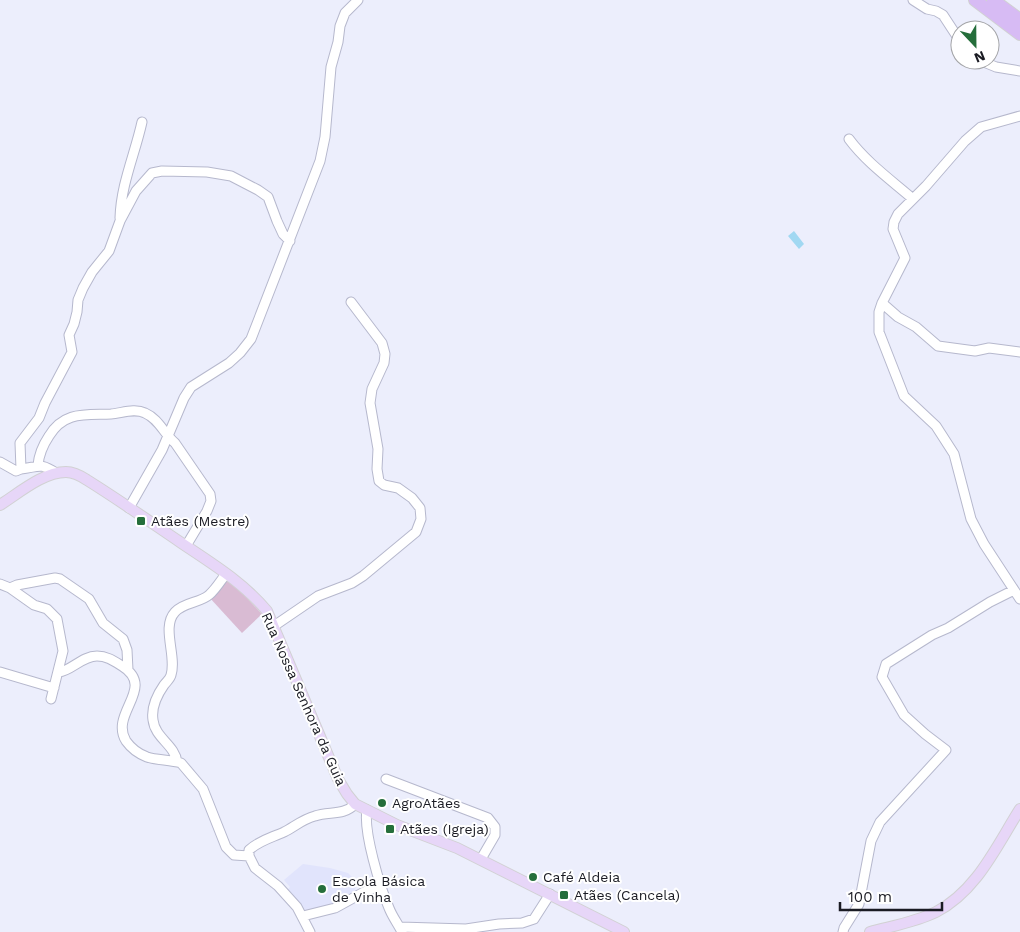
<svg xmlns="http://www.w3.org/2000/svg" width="1020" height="932" viewBox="0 0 1020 932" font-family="'Work Sans',sans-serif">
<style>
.built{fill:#e1e4fc}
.green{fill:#d9bbd3}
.water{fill:#a1d8f2}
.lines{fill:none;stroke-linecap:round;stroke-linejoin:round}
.minor-casing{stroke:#b6b8cd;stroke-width:11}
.major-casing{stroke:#d1d1d3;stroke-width:12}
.highway-casing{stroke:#d1d1d3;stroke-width:14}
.minor{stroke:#fff;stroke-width:9}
.major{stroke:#e7d6f8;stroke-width:10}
.highway{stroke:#d7bbf4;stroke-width:12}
.poi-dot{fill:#256e3b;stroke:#fff;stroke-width:2}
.labels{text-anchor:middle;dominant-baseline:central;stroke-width:4;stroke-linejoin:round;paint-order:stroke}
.poi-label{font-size:14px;fill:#1a1b23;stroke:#fff;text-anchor:start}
.street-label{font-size:14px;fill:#1a1b23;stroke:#fff}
</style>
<rect width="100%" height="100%" fill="#eceefc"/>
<!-- built -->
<path class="built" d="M 303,864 L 330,868 L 348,873 L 357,882 L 355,890 L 335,906 L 306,914 L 287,890 L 290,887 L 284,880 Z"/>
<!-- green -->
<path class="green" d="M 225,580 L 230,580 L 262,614 L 242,633 L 209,597 Z"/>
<!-- water -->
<path class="water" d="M 794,231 L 804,244 L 799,249 L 788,236 Z"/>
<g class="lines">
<!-- minor casing -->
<g class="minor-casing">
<path id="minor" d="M 913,0 L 927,9 L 936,11 L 943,15 L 960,41
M 979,60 L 996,67 L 1020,71
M 1020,116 L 981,127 L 965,141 L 926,186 L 898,214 L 894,222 L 893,229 L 905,258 L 882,303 L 879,312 L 879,332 L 904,396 L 936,426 L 954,454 L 971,519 L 984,544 L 1020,599
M 849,139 C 866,162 891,180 913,199
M 120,218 C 121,184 135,154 142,122
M 882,303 L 898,317 L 916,327 L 938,346 L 975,351 L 989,348 L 1020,352
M 0,462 L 16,471 L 21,469
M 38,465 C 39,454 43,445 49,436 C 64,411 85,415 111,414 C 122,413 135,408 145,413 C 159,419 164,434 175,443 L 210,494 L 211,501 L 207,511 L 186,546
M 56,473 C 40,462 39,467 21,469 L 20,443 L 39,418 L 45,403 L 72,352 L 69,335 L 74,324 L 77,312 L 78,300 L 83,288 L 92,272 L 109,251 L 120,221 L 136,191 L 152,173 L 162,171 L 207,172 L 231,176 L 258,190 L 268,197 L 277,221 L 283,234 L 290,241
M 129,508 L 162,450 L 184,398 L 191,387 L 229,363 L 240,353 L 251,339 L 320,161 L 325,137 L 331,67 L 338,42 L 340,26 L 345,13 L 358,0
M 0,584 L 10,588 L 34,605 L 47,609 L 57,619 L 63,651 L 51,699
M 10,588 L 17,585 L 55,578 L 60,579 L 89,599 L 103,623 L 123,639 L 127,650 L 128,670
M 274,626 L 318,596 L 352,583 L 363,576 L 416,532 L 421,519 L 420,508 L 412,498 L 398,488 L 384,485 L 379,481 L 377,469 L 378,449 L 370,403 L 372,389 L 384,363 L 385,354 L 382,343 L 351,302
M 0,672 L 54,688
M 59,672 C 71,671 82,656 97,656 C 107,656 114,661 122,666 C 157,688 109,713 126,741 C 131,748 139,754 147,757 C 156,760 171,760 181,763 L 203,789 L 226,847 L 234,855 L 249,856
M 177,762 C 175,745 155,738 153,720 C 151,707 157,695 164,685 C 167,681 170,679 171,675 C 177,656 161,627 175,612 C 184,602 200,603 209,595 C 216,589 221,580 226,574
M 386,779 L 488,818 L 495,827 L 495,835 L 481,859
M 367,810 C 363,831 380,887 389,908 C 392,916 398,924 402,932
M 303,916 L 335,908 L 364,892 L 381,885
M 400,927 L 466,929 L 499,924 L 522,923 L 534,919 L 550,894
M 310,932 L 297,907 L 278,886 L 255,868 L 249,856 L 249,850 C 260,840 271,838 284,832 C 294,827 303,819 315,816 C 329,811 344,816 355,804
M 843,932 L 844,928 L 859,904 L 871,841 L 880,822 L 946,750 L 925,734 L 904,715 L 882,677 L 886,664 L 932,635 L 948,628 L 990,602 L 1014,590"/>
</g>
<!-- major casing -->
<g class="major-casing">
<path id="major" d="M 0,505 C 19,493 43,472 66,472 C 74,472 81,476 87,480 C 119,500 149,521 180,542 C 211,563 243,582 267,611 L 338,779 L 347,794 L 355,804 L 397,825 L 457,848 L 624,932
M 870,932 C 892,926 916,922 936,912 C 977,891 997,845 1020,809"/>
</g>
<!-- highway casing -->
<g class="highway-casing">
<path id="highway" d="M 975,0 L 1020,34
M 993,0 L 1020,20"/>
</g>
<!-- minor -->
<use href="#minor" class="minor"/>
<!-- major -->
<use href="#major" class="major"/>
<!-- highway -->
<use href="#highway" class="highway"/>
</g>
<!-- markers -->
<g class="poi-dot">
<rect x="136" y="516" width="10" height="10" rx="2.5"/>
<circle cx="382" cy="803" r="5"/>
<rect x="385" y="824" width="10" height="10" rx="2.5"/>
<circle cx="533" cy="877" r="5"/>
<circle cx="322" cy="889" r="5"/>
<rect x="559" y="890" width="10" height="10" rx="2.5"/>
</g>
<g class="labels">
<!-- poi labels -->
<g class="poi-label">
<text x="151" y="521">Atães (Mestre)</text>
<text x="392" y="803">AgroAtães</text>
<text x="400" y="829">Atães (Igreja)</text>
<text x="543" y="877">Café Aldeia</text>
<text x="332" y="881">Escola Básica<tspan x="332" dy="16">de Vinha</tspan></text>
<text x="574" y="895">Atães (Cancela)</text>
</g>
<!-- street labels -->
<g class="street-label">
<text transform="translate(304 699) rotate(66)">Rua Nossa Senhora da Guia</text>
</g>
</g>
<!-- north arrow -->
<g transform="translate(975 45) rotate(158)"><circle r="24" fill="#ffffff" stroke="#a3a4a7"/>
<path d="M0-4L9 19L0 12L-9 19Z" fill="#256e3b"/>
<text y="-8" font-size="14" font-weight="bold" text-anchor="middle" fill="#1a1b23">N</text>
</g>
<!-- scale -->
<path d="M840 902v8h102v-8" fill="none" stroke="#1a1b23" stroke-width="2.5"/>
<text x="848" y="902" font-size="15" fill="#1a1b23" stroke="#ffffff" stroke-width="4" paint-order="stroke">100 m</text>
</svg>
